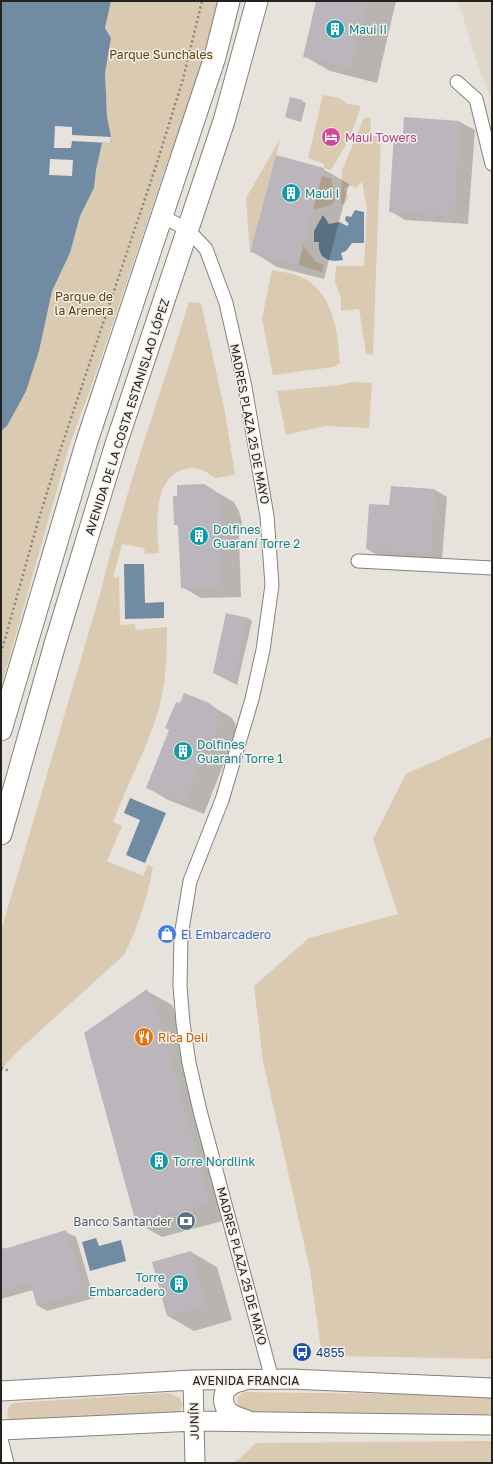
<svg xmlns="http://www.w3.org/2000/svg" width="493" height="1464" viewBox="0 0 493 1464" font-family="'Golos Text',sans-serif">
<style>
.built{fill:#dfd7ca}
.green{fill:#d9cab1}
.water{fill:#718ba2}
.pier{fill:#e7e3dc}
.shadow{fill:#0003}
.building{fill:#bbb6bc}
.lines{fill:none;stroke-linecap:round;stroke-linejoin:round}
.street-casing{stroke:#85827b;stroke-width:15}
.secondary-casing{stroke:#85827b;stroke-width:21}
.primary-casing{stroke:#85827b;stroke-width:23}
.path{stroke:#888580;stroke-width:2.5;stroke-dasharray:2 3;stroke-linecap:butt}
.street{stroke:#fff;stroke-width:13}
.secondary{stroke:#fff;stroke-width:19}
.primary{stroke:#fff;stroke-width:21}
.labels{text-anchor:middle;dominant-baseline:central;stroke-width:3;stroke-linejoin:round;paint-order:stroke}
.culture-label{font-size:12px;fill:#0d838f;stroke:#f5f0e9;text-anchor:start}
.park-label{font-size:12px;fill:#5c420d;stroke:#f5f0e9}
.hotel-label{font-size:12px;fill:#b23c85;stroke:#f5f0e9;text-anchor:start}
.street-label{font-size:12px;fill:#242320;stroke:#f5f0e9}
.shop-label{font-size:12px;fill:#366cbe;stroke:#f5f0e9;text-anchor:start}
.food-label{font-size:12px;fill:#c56008;stroke:#f5f0e9;text-anchor:start}
.service-label{font-size:12px;fill:#4e5e75;stroke:#f5f0e9;text-anchor:end}
.transit-label{font-size:12px;fill:#164399;stroke:#f5f0e9;text-anchor:start}
</style>
<rect width="100%" height="100%" fill="#e7e3dc"/>
<!-- built -->
<path class="built" d="M 458,1 L 492,1 L 492,101 L 478,65 Z"/>
<!-- green -->
<path class="green" d="M 111,1 L 229,1 L 180,160 L 171,152 L 97,370 L 69,447 L 1,687 L 1,431 L 7,426 L 39,351 L 52,291 L 70,253 L 80,216 L 94,188 L 96,170 L 102,142 L 110,142 L 107,117 L 105,73 L 111,38 L 105,28 Z
M 323,95 L 339,98 L 348,104 L 361,106 L 350,138 L 331,170 L 324,168 L 324,164 L 308,158 Z
M 364,118 L 371,118 L 370,136 L 381,136 L 373,355 L 366,353 L 359,309 L 341,311 L 341,298 L 335,282 L 336,266 L 364,266 L 367,209 L 362,182 L 356,188 L 351,186 L 344,188 L 348,197 L 345,204 L 341,204 L 342,170 Z
M 280,139 L 276,155 L 250,252 L 246,198 Z
M 321,176 L 331,178 L 335,201 L 331,205 L 313,210 Z
M 303,245 L 316,262 L 324,265 L 322,272 L 298,265 Z
M 272,270 C 279,272 286,272 293,274 C 332,285 338,328 340,363 L 333,367 L 273,375 L 262,319 Z
M 189,302 L 201,303 L 225,412 L 235,475 L 216,478 C 204,470 194,464 179,471 C 152,485 157,528 159,553 L 144,554 L 145,548 L 122,544 L 113,578 L 119,577 L 120,625 L 135,624 L 136,630 L 167,627 C 167,654 166,686 158,712 C 146,750 127,785 113,822 L 122,826 L 107,861 L 143,876 L 148,865 L 153,867 C 147,898 138,928 124,955 L 19,1050 L 6,1064 L 1,1072 L 1,931 L 100,594 C 124,495 159,399 189,302 Z
M 352,382 L 372,383 L 369,428 L 325,426 L 286,435 L 277,391 L 340,385 Z
M 492,736 L 492,1359 L 341,1356 L 321,1350 L 310,1270 L 263,1061 L 254,986 L 309,938 L 398,914 L 373,839 L 406,774 Z
M 244,1392 L 482,1395 L 492,1396 L 492,1413 L 478,1417 L 248,1415 C 239,1411 236,1407 238,1397 Z
M 169,1393 L 180,1398 L 183,1405 L 180,1412 L 173,1414 L 10,1421 L 7,1414 L 9,1406 L 13,1403 Z
M 492,1441 L 492,1463 L 232,1463 L 239,1459 L 256,1443 Z"/>
<!-- water -->
<path class="water" d="M 1,1 L 111,1 L 105,28 L 111,38 L 105,73 L 107,117 L 111,137 L 110,143 L 102,143 L 96,170 L 94,188 L 80,216 L 70,253 L 52,291 L 39,351 L 26,391 L 7,426 L 1,431 Z
M 355,210 L 364,212 L 364,243 L 352,243 L 346,251 L 341,253 L 343,260 C 329,263 317,258 319,242 L 314,242 L 314,231 L 323,215 L 329,224 L 339,222 L 347,226 L 349,224 L 345,220 L 346,216 L 351,217 Z
M 124,564 L 144,564 L 145,603 L 164,602 L 164,618 L 125,619 Z
M 130,798 L 166,813 L 145,863 L 126,855 L 140,820 L 124,813 Z
M 96,1238 L 99,1246 L 121,1240 L 126,1261 L 90,1271 L 82,1242 Z"/>
<!-- pier -->
<path class="pier" d="M 55,126 L 72,127 L 72,135 L 111,137 L 110,143 L 72,141 L 71,148 L 54,148 Z
M 50,159 L 73,160 L 72,176 L 49,175 Z"/>
<!-- shadow -->
<path class="shadow" d="M 317,1 L 396,1 L 377,83 L 330,71 L 304,56 Z
M 302,101 L 306,103 L 301,122 L 286,117 Z
M 460,122 L 475,130 L 468,224 L 405,220 L 390,211 L 403,136 Z
M 323,169 L 349,184 L 324,279 L 277,267 L 251,251 Z
M 204,485 L 234,502 L 239,511 L 242,523 L 239,536 L 241,597 L 201,598 L 182,587 L 179,527 L 175,524 L 178,497 Z
M 435,490 L 447,497 L 442,560 L 379,556 L 367,549 L 390,506 Z
M 226,614 L 248,618 L 252,621 L 237,685 L 218,675 Z
M 207,703 L 232,718 L 235,723 L 237,734 L 233,750 L 226,758 L 204,814 L 166,799 L 147,787 L 180,705 Z
M 147,991 L 172,1005 L 187,1041 L 234,1218 L 162,1237 L 137,1223 Z
M 66,1232 L 76,1237 L 94,1298 L 47,1311 L 38,1306 L 33,1290 L 1,1299 L 1,1247 L 6,1249 Z
M 191,1252 L 217,1267 L 232,1320 L 194,1331 L 168,1316 L 153,1262 Z"/>
<!-- building -->
<path class="building" d="M 316,1 L 367,1 L 350,68 L 303,57 Z
M 290,97 L 303,100 L 297,121 L 285,117 Z
M 404,117 L 460,121 L 454,216 L 389,212 L 394,134 L 403,134 Z
M 276,155 L 324,168 L 298,265 L 250,252 Z
M 204,484 L 214,490 L 218,496 L 222,506 L 222,515 L 220,525 L 222,586 L 181,588 L 178,525 L 174,525 L 173,496 L 177,496 L 177,485 Z
M 391,486 L 435,489 L 431,554 L 366,549 L 369,504 L 389,505 Z
M 226,613 L 248,618 L 234,683 L 213,673 Z
M 184,693 L 207,702 L 212,705 L 216,711 L 218,722 L 215,734 L 207,747 L 184,804 L 146,788 L 169,730 L 165,728 L 176,702 L 180,703 Z
M 147,989 L 162,1026 L 210,1203 L 136,1223 L 84,1033 Z
M 66,1230 L 84,1292 L 37,1306 L 30,1282 L 1,1291 L 1,1250 Z
M 191,1251 L 206,1306 L 167,1316 L 152,1262 Z"/>
<g class="lines">
<!-- street casing -->
<g class="street-casing">
<path id="street" d="M 457,82 L 476,99 L 492,164
M 162,216 L 188,230 L 206,249 L 226,303 L 245,387 L 267,516 L 272,585 L 263,650 L 252,699 L 222,800 L 190,881 L 181,936 L 180,986 L 183,1023 L 189,1063 L 200,1111 L 272,1379
M 358,561 L 492,568
M 1,1439 L 7,1463"/>
</g>
<!-- secondary casing -->
<g class="secondary-casing">
<path id="secondary" d="M 193,1380 L 195,1463
M 245,1380 C 240,1382 234,1383 230,1386 C 221,1393 222,1405 229,1412 C 234,1416 241,1418 247,1420
M 1,1391 L 193,1380 L 291,1379 L 492,1388
M 1,1430 L 195,1421 L 492,1425"/>
</g>
<!-- primary casing -->
<g class="primary-casing">
<path id="primary" d="M 1,730 L 87,441 L 215,57 L 229,1
M 1,834 L 55,644 L 115,447 L 224,121 L 257,1"/>
</g>
<!-- path -->
<path class="path" d="M 1,653 L 39,518 L 60,451 L 156,166 L 183,79 L 202,1
M 1,1068 L 10,1071"/>
<!-- street -->
<use href="#street" class="street"/>
<!-- secondary -->
<use href="#secondary" class="secondary"/>
<!-- primary -->
<use href="#primary" class="primary"/>
</g>
<!-- icons -->
<defs>
<g id="building-disc" transform="scale(1)"><circle r="9.5" fill="#0f9aa8" stroke="#f5f0e9"/><path d="M-4-6H4V6H1V3H-1V6H-4ZM-2.5-4.3h1.7v1.8h-1.7ZM.8-4.3h1.7v1.8H.8ZM-2.5-1h1.7V.8h-1.7ZM.8-1h1.7V.8H.8Z" fill="#fff"/></g>
<g id="hotel-disc" transform="scale(1)"><circle r="9.5" fill="#d1479c" stroke="#f5f0e9"/><path d="M-6-4.5h1.5V1H6V5H4.5V3h-9V5H-6ZM-4 0a1.8 1.8 0 1 1 3.6 0ZM.5 0V-2.5h3Q6-2.5 6 0Z" fill="#fff"/></g>
<g id="shop-disc" transform="scale(1)"><circle r="9.5" fill="#3f7fe0" stroke="#f5f0e9"/><path d="M-5-2.5h2.3a2.7 3.5 0 0 1 5.4 0H5L5.5 6h-11ZM-1.5-2.5h3a1.5 2.3 0 0 0-3 0Z" fill="#fff"/></g>
<g id="restaurant-disc" transform="scale(1)"><circle r="9.5" fill="#e8710a" stroke="#f5f0e9"/><path d="M-5-6h1v4h1v-4h1v4h1v-4h1v5L-1.5 .5V6h-2V.5L-5-1ZM5-6V6H3V1.5H1.5Q1.5-4 5-6Z" fill="#fff"/></g>
<g id="bank-disc" transform="scale(1)"><circle r="9.5" fill="#5c6f8a" stroke="#f5f0e9"/><path d="M-6-4H6V4H-6ZM0-2.3a2.3 2.3 0 1 0 0 4.6a2.3 2.3 0 1 0 0-4.6Z" fill="#fff"/></g>
<g id="bus-disc" transform="scale(1)"><circle r="9.5" fill="#1a4fb4" stroke="#f5f0e9"/><path d="M-5-6H5V4H4V6H2V4H-2V6H-4V4H-5ZM-3.5-4V0h7V-4ZM-3.5 1.2v1.5H-2V1.2ZM2 1.2v1.5H3.5V1.2Z" fill="#fff"/></g>
</defs>
<g fill-rule="evenodd">
<use href="#building-disc" x="335" y="29"/>
<use href="#hotel-disc" x="331" y="137"/>
<use href="#building-disc" x="291" y="193"/>
<use href="#building-disc" x="199" y="536"/>
<use href="#building-disc" x="183" y="751"/>
<use href="#shop-disc" x="167" y="934"/>
<use href="#restaurant-disc" x="144" y="1037"/>
<use href="#building-disc" x="159" y="1161"/>
<use href="#bank-disc" x="186" y="1221"/>
<use href="#building-disc" x="179" y="1284"/>
<use href="#bus-disc" x="302" y="1352"/>
</g>
<g class="labels">
<!-- culture labels -->
<g class="culture-label">
<text x="349" y="29">Maui II</text>
<text x="305" y="193">Maui I</text>
<text x="213" y="529">Dolfines<tspan x="213" dy="14">Guaraní Torre 2</tspan></text>
<text x="197" y="744">Dolfines<tspan x="197" dy="14">Guaraní Torre 1</tspan></text>
<text x="173" y="1161">Torre Nordlink</text>
<text x="165" y="1277" text-anchor="end">Torre<tspan x="165" dy="14">Embarcadero</tspan></text>
</g>
<!-- park labels -->
<g class="park-label">
<text x="161" y="54">Parque Sunchales</text>
<text x="84" y="296">Parque de<tspan x="84" dy="14">la Arenera</tspan></text>
</g>
<!-- hotel labels -->
<g class="hotel-label">
<text x="345" y="137">Maui Towers</text>
</g>
<!-- street labels -->
<g class="street-label">
<text transform="translate(127 417) rotate(-72)">AVENIDA DE LA COSTA ESTANISLAO LÓPEZ</text>
<text transform="translate(250 424) rotate(79)">MADRES PLAZA 25 DE MAYO</text>
<text transform="translate(242 1266) rotate(75)">MADRES PLAZA 25 DE MAYO</text>
<text x="246" y="1380">AVENIDA FRANCIA</text>
<text transform="translate(194 1421) rotate(-91)">JUNÍN</text>
</g>
<!-- shop labels -->
<g class="shop-label">
<text x="181" y="934">El Embarcadero</text>
</g>
<!-- food labels -->
<g class="food-label">
<text x="158" y="1037">Rica Deli</text>
</g>
<!-- service labels -->
<g class="service-label">
<text x="172" y="1221">Banco Santander</text>
</g>
<!-- transit labels -->
<g class="transit-label">
<text x="316" y="1352">4855</text>
</g>
</g>
<!-- border -->
<rect width="493" height="1464" fill="none" stroke="#242320" stroke-width="4"/>
</svg>
